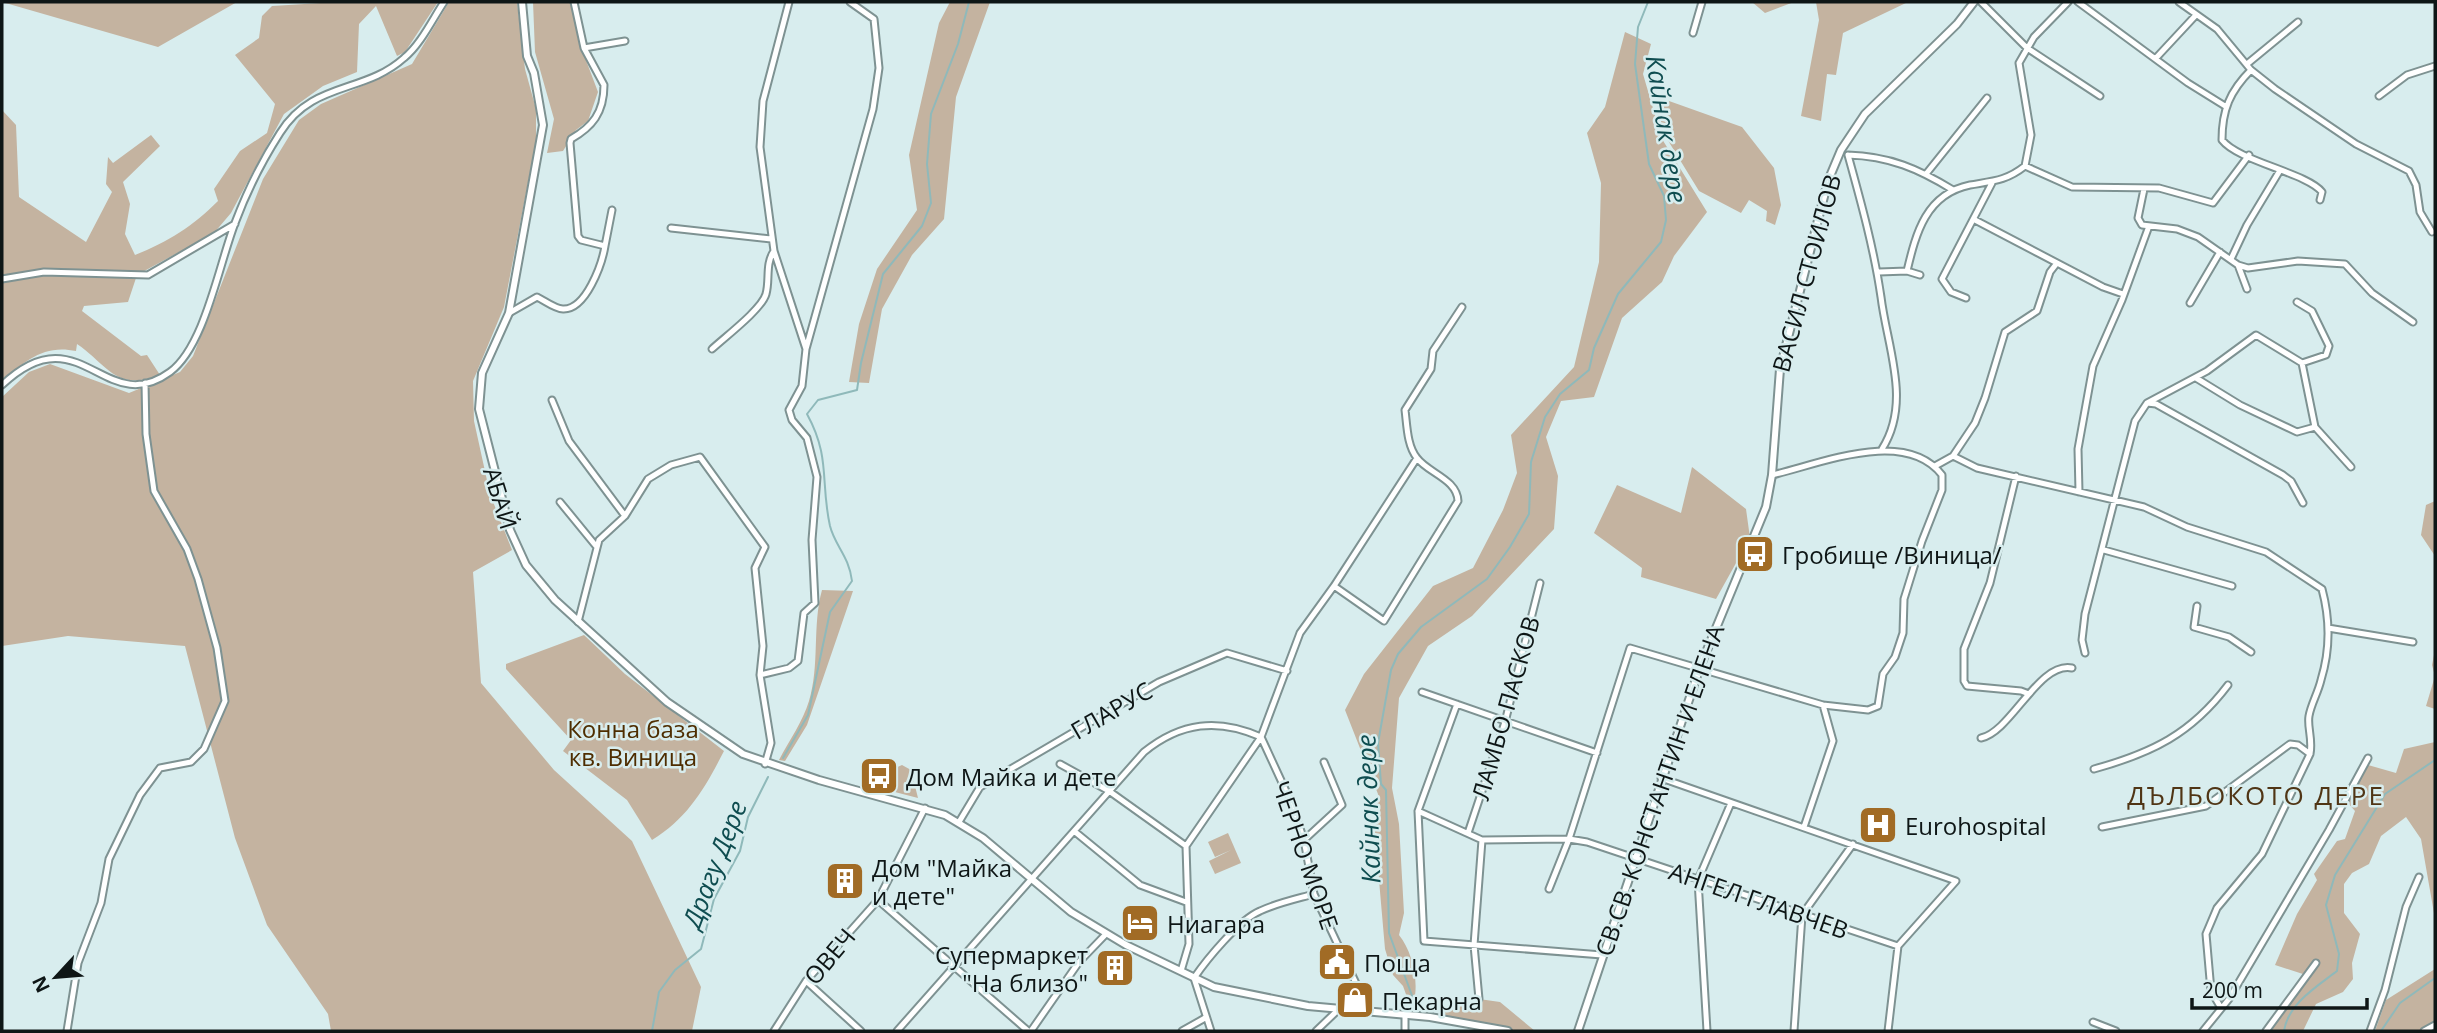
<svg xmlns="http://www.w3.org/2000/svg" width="2437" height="1033" viewBox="0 0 2437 1033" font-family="'Open Sans',sans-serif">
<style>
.green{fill:#c4b3a0}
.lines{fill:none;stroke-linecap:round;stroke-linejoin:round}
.stream{stroke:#8fb9ba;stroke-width:2}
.minor-casing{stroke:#7e9292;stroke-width:9}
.tertiary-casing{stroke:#7e9292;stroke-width:10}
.minor{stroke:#fff;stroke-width:5}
.tertiary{stroke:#fff;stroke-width:6}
.labels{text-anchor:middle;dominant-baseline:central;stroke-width:5;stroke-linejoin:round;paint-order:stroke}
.street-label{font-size:24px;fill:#0e1616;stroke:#d8edee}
.poi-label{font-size:24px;fill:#0e1616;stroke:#d8edee;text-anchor:start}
.park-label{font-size:24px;fill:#4e2d00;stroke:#d8edee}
.water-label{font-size:26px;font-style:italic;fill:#0f4d50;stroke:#d8edee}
.neighbourhood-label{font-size:26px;letter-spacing:2px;fill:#503515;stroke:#d8edee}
</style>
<rect width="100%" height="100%" fill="#d8edee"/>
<!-- green -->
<path class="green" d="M 2,2 L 237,2 L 158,47 Z
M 337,2 L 438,2 L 405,52 L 397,56 L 376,6 L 359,24 L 357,72 L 323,86 L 284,114 L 231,213 L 214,233 L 137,275 L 128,302 L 84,306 L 82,311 L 141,356 L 147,355 L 160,375 C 115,392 108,365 77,344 L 76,351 C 44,344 25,361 2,381 L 2,110 L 16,125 L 19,197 L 86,242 L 112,192 L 106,184 L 108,157 L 113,163 L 151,135 L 160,146 L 123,182 L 130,204 L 125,234 L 135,255 C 168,242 193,226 218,201 L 214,189 L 240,151 L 267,133 L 275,104 L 235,55 L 259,38 L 262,16 L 272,6 Z
M 449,2 L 517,2 L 525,69 L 536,109 L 536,141 L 504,307 L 473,381 L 474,421 L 490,494 L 512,550 L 473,572 L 481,683 L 554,770 L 632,841 L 701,987 L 692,1031 L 331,1031 L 328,1014 L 267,925 L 235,838 L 185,646 L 68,636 L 2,646 L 2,397 L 29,372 L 50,364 L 129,393 L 180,372 L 193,356 L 263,179 L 299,120 L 321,104 L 412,64 Z
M 533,2 L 571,2 L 578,39 L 598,92 L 588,121 L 576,130 L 563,151 L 547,153 L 554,119 L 535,52 Z
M 950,2 L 990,2 L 956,97 L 944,219 L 912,255 L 882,309 L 869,383 L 849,382 L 859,324 L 877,269 L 917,210 L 909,155 L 939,23 Z
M 1752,2 L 1794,2 L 1765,13 Z
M 1816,2 L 1908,2 L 1843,33 L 1836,75 L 1827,74 L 1821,121 L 1801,116 L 1819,20 Z
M 1625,32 L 1651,44 L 1643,74 L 1662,139 L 1707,212 L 1674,256 L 1662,282 L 1622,318 L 1594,397 L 1561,401 L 1546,437 L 1558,476 L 1554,529 L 1472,616 L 1428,646 L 1399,698 L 1392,788 L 1399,824 L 1404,913 L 1399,935 C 1412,951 1419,980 1414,1001 L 1408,1000 L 1403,986 L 1393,975 L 1385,949 L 1375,834 L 1378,794 L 1345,710 L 1364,674 L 1433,586 L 1473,568 L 1503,510 L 1517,473 L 1511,435 L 1574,367 L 1599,262 L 1601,183 L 1587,133 L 1605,107 Z
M 1655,96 L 1742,127 L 1774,168 L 1781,205 L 1775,225 L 1766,221 L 1767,211 L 1749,200 L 1741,213 L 1699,191 L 1664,134 Z
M 1692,467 L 1746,509 L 1750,538 L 1716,599 L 1641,577 L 1642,568 L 1594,533 L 1617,485 L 1681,513 Z
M 2435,501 L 2435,556 L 2421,535 L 2426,505 Z
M 822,590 L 853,591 L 807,725 L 785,761 L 779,760 C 789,741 803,721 809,701 C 820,665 812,626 822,590 Z
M 584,635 L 625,674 L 724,751 C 705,788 688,818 652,840 L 627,800 L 563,751 L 571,740 L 506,669 L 506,664 Z
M 2435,650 L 2435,709 L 2426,706 L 2435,676 L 2432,665 Z
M 2435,742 L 2435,919 L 2421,839 L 2406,817 L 2381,836 L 2369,864 L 2352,873 L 2344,884 L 2344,913 L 2360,934 L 2352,963 L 2353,979 L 2343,992 L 2316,1004 L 2303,1031 L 2270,1031 L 2271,1025 L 2306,975 L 2275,965 L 2297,914 L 2317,880 L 2314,874 L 2337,841 L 2345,839 L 2355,811 L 2348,803 L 2368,765 L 2396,773 L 2404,749 Z
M 902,765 L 911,770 L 918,798 L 891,791 L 893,769 Z
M 1228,833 L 1241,863 L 1215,874 L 1209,861 L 1231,850 L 1215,857 L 1208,842 Z
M 2435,969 L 2435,1025 L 2424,1031 L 2375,1031 L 2386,1000 Z
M 1479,999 L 1500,1002 L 1535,1031 L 1508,1031 L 1430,1017 Z"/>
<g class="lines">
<!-- stream -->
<path class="stream" d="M 783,758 L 808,715 L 830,612 L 852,581 C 849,556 835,546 830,526 C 820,481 831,458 807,414 L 818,400 L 857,390 L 861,363 L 883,274 L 922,226 L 931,203 L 927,164 L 931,114 L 958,44 L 969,2
M 1414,1001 L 1389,933 L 1386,790 L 1381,784 L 1378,743 L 1391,670 L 1398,654 L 1421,627 L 1487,579 L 1510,547 L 1529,514 L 1531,462 L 1545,417 L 1560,394 L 1589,370 L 1594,348 L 1618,294 L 1661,242 L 1666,220 L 1664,196 L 1649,164 L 1635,64 L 1638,27 L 1648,2
M 652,1031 L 659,992 L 675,970 L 701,949 L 714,899 L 740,851 L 748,817 L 768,777
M 2284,1031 C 2288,1004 2316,987 2337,971 L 2339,954 L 2326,905 L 2335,875 L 2385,794 L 2435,760
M 2381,1031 L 2400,1003 L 2435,978"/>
<!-- minor casing -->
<g class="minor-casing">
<path id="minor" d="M 789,2 L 763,101 L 760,147 L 774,251 L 806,349
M 1981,2 L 2027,48 L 2100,96
M 2078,2 L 2188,83 L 2225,106
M 2179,2 L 2217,29 L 2251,70 L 2275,89 L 2356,144 L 2409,171 L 2416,185 L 2420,212 L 2432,232
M 1693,33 L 1702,2
M 584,48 L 625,41
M 2156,58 L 2196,15
M 2247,64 L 2298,22
M 2251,70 C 2230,91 2222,110 2222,140 C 2238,161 2307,173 2322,192 L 2320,200
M 2379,96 L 2407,75 L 2435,66
M 1848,155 C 1861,202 1874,249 1881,297 C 1887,347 1912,402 1882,449
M 1848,155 C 1889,156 1919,169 1953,190
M 2025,166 L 2072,187 L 2159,188 L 2213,203 L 2249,155
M 1926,174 L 1987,98
M 2144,189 L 2138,218 L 2142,225 L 2177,229 L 2198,237 L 2238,265 L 2247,289
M 1975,220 L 2103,287 L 2123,294
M 671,228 L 771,239
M 605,246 L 612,210
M 2231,259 L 2247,225 L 2279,172
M 2238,265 L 2248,268 L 2298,261 L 2345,264 L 2372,293 L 2413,322
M 1907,271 C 1916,233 1926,194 1970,185 C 1993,181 2006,181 2025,166 L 2031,135 L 2019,63 L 2034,37 L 2068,2
M 1879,272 L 1907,271 L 1920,275
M 2,279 L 44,272 L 148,275 L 235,224
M 1966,298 L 1951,292 L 1942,279 L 1992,183
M 2190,303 L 2220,252
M 509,313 L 537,297 C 545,301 555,309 563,309 C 586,310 602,264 605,246 L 581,240 L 578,236 L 570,143 L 571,139 C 592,127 604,113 604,85 L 584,48 L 574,2
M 712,349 C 725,337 762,309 766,294 C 770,280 765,264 774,251
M 2302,363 L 2315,427 L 2351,467
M 2196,378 L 2240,405 L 2297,432 L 2315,427
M 2,385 C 80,311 104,420 170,372 C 205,346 219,264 235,223 C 247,191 262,161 280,133 C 312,81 364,94 404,58 C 421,44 432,20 444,2
M 552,400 L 569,441 L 625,516
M 2147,403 L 2156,404 L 2283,475 L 2291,481 L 2303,503
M 1953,456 L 1975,423 L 1985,398 L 2005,332 L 2037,311 L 2050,272 L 2057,263
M 1417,458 L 1334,586 L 1384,621 L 1458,501 C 1457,479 1428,473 1417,458 C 1407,446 1407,425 1405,410 L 1431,369 L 1433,351 L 1462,307
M 1935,466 L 1953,456 L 1977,468 L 2144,507 L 2187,527 L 2266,552 L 2322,589 C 2330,619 2330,651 2321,680 C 2318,693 2311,704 2309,716 C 2307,727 2313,739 2310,754 L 2262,854 L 2217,908 L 2206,934 L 2211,991 L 2221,1008
M 2016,476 L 1990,583 L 1964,649 L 1964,681 L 1967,686 L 2021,691 L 2029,694
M 2079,492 L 2078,449 L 2093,366 L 2122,300 L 2149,226
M 560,502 L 596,546
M 2104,550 L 2232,586
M 2197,606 L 2194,627 L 2229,637 L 2251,652
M 578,622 L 599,540 L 625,516 L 648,479 L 671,465 L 700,457 L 765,547 L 755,568 L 763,646 L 760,675
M 2328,628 L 2413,642
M 2085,653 L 2082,640 L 2085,614 L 2135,421 L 2147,403 L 2207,371 L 2256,335 L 2302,363 L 2326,355 L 2329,346 L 2312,311 L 2297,302
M 1422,692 L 1597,753
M 1457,704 L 1418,811 L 1424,941 L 1602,955
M 1261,737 L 1291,802 L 1304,840 L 1314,894 L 1369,1011
M 1981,738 C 2011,732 2039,661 2072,668
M 765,764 L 771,743 L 760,675 L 789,668 L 798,661 L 804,613 L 815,603 L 812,540 L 817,477 L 807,438 L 792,420 L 789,410 L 802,386 L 806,349 L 873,109 L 879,68 L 874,19 L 850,2
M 1060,764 L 1109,791 L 1186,846
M 2094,769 C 2152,753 2191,734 2228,685
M 1661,778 L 1956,881 L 1898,946 L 1888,1031
M 1418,811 L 1482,840 L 1569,839 L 1587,842 L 1898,946
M 959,822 L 980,787 L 1159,682 L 1227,653 L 1287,671
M 1804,827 L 1833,741 L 1823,705
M 2102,827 L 2206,806 L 2290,744 L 2298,745 L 2310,754
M 1074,831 L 1140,885 L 1186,902
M 1468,833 L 1505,722 L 1540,583
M 1304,840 L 1342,805 L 1324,762
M 1549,889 L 1569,839 L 1630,648 L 1823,705 L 1868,710 L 1878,706 L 1883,674 L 1895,657 L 1903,633 L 1904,599 L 1922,541 L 1942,490 L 1942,475 C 1905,427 1820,464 1772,475
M 878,900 L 1028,1031
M 1181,971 L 1189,944 L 1186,846 L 1261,737 L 1300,633 L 1334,586
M 806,981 L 861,1031
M 1479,999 L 1474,945 L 1482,840
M 1405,1015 L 1405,1031
M 2093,1022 L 2116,1031
M 67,1031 L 78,963 L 101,903 L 109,859 L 140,795 L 160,768 L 191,762 L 204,749 L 225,701 L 217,648 L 198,579 L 187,549 L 154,491 L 146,434 L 145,383
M 774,1031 L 806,981 L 878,900 L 925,808
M 897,1031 L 1144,752 C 1181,722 1218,718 1261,737
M 1031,1031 L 1079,962 L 1106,934
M 1182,1031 L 1205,1018
M 1211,1031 L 1194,978 C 1207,959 1239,920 1260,911 C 1277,903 1296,899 1314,894
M 1316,1031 L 1339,1009
M 1707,1031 L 1698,880 L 1731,803
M 1794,1031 L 1802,915 L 1853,844
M 2203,1031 L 2229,999 L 2329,830 L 2368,758
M 2266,1031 L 2316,963
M 2370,1031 L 2385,990 L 2406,907 L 2419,877
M 2424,1031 L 2435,1025"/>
</g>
<!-- tertiary casing -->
<g class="tertiary-casing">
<path id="tertiary" d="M 522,2 L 527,56 L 534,73 L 543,125 L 509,313 L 482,373 L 479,409 L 510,530 L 526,565 L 555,600 L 667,702 L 743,754 L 819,780 L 945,815 L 983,838 L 1071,912 L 1126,945 L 1214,987 L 1308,1006 L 1430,1017 L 1508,1031
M 1578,1031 L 1700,667 L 1766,507 L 1772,475 L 1780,369 L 1828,181 L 1841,150 L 1865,114 L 1957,24 L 1974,2"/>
</g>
<!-- minor -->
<use href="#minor" class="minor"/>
<!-- tertiary -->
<use href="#tertiary" class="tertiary"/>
</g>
<!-- icons -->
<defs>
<g id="bus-square" transform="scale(2.0125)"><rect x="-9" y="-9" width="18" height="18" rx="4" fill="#a16b25" stroke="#d8edee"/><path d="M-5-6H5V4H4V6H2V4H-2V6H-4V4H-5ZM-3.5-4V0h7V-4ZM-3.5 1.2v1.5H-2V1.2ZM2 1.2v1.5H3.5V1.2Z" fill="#fff"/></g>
<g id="hospital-square" transform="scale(2.0125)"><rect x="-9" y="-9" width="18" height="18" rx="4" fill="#a16b25" stroke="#d8edee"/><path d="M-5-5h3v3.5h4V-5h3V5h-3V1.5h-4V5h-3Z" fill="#fff"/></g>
<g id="building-square" transform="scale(2.0125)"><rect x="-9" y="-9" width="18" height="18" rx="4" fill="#a16b25" stroke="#d8edee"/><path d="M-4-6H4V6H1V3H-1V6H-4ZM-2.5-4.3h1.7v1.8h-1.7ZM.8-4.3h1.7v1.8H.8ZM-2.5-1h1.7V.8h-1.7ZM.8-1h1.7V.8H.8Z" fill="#fff"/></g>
<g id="hotel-square" transform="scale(2.0125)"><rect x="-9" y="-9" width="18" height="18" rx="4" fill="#a16b25" stroke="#d8edee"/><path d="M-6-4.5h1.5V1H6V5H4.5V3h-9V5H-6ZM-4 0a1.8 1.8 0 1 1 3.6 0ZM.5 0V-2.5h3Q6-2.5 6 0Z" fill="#fff"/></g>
<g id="civic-square" transform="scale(2.0125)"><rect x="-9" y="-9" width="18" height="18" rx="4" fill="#a16b25" stroke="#d8edee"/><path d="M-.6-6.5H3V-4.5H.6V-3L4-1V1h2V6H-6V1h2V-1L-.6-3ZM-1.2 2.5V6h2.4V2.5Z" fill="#fff"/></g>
<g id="shop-square" transform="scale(2.0125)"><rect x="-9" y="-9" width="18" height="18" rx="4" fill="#a16b25" stroke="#d8edee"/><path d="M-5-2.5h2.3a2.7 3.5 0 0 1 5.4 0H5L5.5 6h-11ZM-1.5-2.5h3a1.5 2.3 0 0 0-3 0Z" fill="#fff"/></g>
</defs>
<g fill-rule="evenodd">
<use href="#bus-square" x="1755" y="554"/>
<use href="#bus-square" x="879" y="776"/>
<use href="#hospital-square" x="1878" y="825"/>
<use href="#building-square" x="845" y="881"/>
<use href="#hotel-square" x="1140" y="923"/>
<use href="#civic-square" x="1337" y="962"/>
<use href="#building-square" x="1115" y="968"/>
<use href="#shop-square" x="1355" y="1000"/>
</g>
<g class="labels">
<!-- street labels -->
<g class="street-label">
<text transform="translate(1806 273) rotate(-75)">ВАСИЛ СТОИЛОВ</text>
<text transform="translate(501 498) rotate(73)">АБАЙ</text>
<text transform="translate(1505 708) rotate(-74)">ЛАМБО ПАСКОВ</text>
<text transform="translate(1111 710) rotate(-30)">ГЛАРУС</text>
<text transform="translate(1659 790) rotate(-71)">СВ.СВ. КОНСТАНТИН И ЕЛЕНА</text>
<text transform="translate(1306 855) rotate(71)">ЧЕРНО МОРЕ</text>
<text transform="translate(1759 900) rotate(19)">АНГЕЛ ГЛАВЧЕВ</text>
<text transform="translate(829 956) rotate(-50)">ОВЕЧ</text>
</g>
<!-- poi labels -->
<g class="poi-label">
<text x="1782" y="554">Гробище /Виница/</text>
<text x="906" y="776">Дом Майка и дете</text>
<text x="1905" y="825">Eurohospital</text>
<text x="872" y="867">Дом "Майка<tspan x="872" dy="28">и дете"</tspan></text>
<text x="1167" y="923">Ниагара</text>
<text x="1088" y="954" text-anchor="end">Супермаркет<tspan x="1088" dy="28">"На близо"</tspan></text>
<text x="1364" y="962">Поща</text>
<text x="1382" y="1000">Пекарна</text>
</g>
<!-- park labels -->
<g class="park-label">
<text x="633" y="728">Конна база<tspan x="633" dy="28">кв. Виница</tspan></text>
</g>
<!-- water labels -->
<g class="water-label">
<text transform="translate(1667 129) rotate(81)">Кайнак дере</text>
<text transform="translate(1368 809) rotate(-92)">Кайнак дере</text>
<text transform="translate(714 864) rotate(-69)">Драгу Дере</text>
</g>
<!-- neighbourhood labels -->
<g class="neighbourhood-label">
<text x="2256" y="795">ДЪЛБОКОТО ДЕРЕ</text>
</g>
</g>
<!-- border -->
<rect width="2437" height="1033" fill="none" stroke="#0e1616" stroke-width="7"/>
<!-- north arrow -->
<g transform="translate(56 977) rotate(244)" stroke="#d8edee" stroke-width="5" paint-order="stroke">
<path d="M0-5L12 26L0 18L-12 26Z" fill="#0e1616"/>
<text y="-10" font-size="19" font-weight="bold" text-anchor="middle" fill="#0e1616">N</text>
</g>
<!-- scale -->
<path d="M2192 998v10h175v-10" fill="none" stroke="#0e1616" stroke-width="3.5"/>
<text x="2202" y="998" font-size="21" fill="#0e1616" stroke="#d8edee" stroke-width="5" paint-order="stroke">200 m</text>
</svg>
